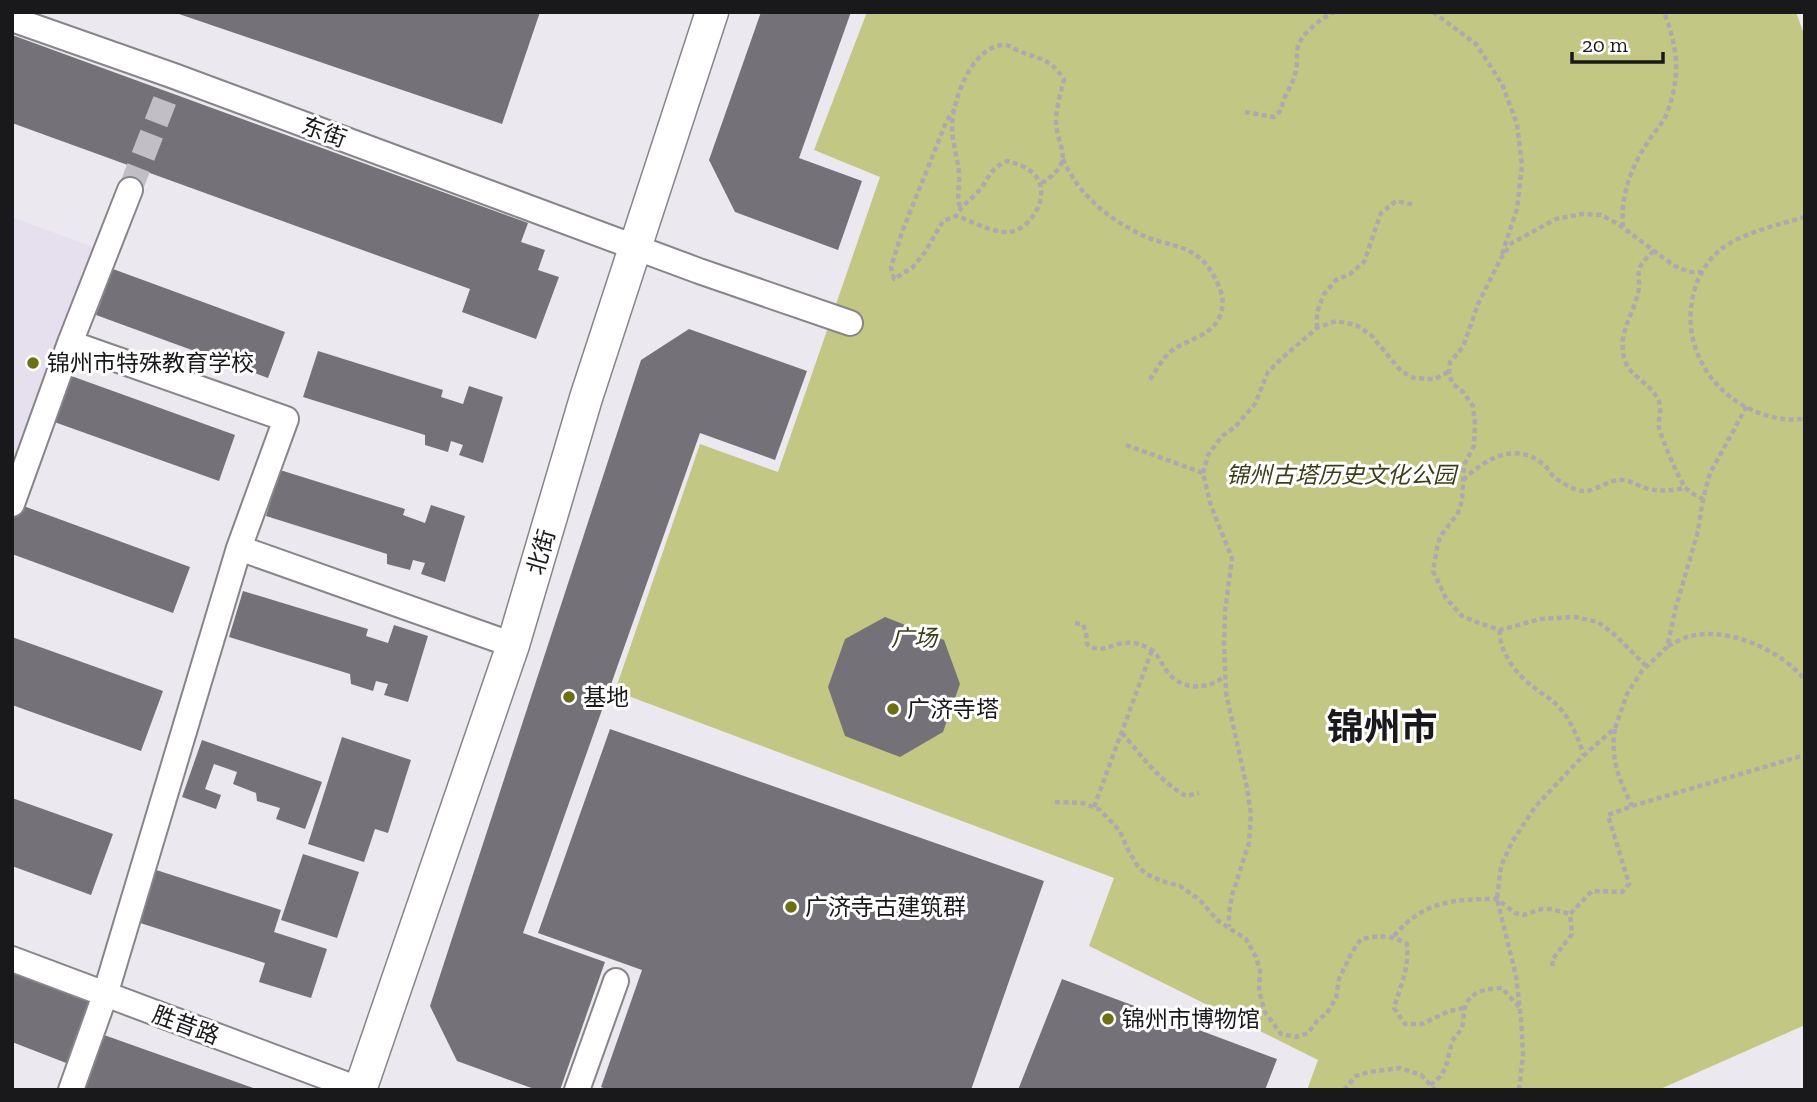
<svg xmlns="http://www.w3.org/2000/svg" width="1817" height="1102" viewBox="0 0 1817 1102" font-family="'Zilla Slab','Noto Sans SC',serif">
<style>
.built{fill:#e6e0ee}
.green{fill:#c2c883}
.building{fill:#747278}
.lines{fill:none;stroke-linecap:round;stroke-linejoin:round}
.minor-tunnel{stroke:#c1bfc5;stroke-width:24;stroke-dasharray:24 12;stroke-linecap:butt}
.minor-casing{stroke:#87848a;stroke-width:28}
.tertiary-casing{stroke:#87848a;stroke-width:35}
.path{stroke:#acaaaf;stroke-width:4.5;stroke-dasharray:5 3.5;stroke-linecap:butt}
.minor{stroke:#fff;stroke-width:24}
.tertiary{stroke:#fff;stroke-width:32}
.poi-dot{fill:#6b7015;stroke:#fff;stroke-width:2.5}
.labels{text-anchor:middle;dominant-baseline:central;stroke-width:6;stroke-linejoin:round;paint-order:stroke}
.street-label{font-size:23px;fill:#19181b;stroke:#fff}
.poi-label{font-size:23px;fill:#19181b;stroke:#fff;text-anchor:start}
.park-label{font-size:23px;font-style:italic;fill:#3b3e18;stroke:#fff}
.town-label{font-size:37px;font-weight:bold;fill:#19181b;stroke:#fff}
</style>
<rect width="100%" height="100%" fill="#ebe9ef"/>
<!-- built -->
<path class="built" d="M 12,217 L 96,248 L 12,478 Z"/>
<!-- green -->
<path class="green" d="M 867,12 L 1796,12 L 1805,37 L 1805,1025 L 1658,1090 L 1307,1090 L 1318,1060 L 1089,946 L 1114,878 L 615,691 L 700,444 L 778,472 L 880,177 L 814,150 Z"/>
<!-- building -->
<path class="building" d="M 173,12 L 540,12 L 502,124 Z
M 761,12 L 851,12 L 799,158 L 862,181 L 838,250 L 735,212 L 709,160 Z
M 12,35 L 528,223 L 521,242 L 545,250 L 538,270 L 559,277 L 536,339 L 462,312 L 470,289 L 12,123 Z
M 113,269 L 285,332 L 268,378 L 96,315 Z
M 689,329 L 807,371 L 775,460 L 700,433 L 523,933 L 605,962 L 560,1090 L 537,1090 L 457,1061 L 430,1006 L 641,360 Z
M 318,351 L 443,390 L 441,397 L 463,404 L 469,386 L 503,397 L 483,463 L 459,455 L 463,445 L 451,441 L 448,452 L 425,445 L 425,435 L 303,397 Z
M 63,373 L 235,435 L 219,481 L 46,419 Z
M 280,470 L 405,509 L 403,515 L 425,523 L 431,505 L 465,516 L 445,582 L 421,574 L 425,563 L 413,560 L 410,570 L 387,564 L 387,554 L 266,516 Z
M 18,504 L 190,567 L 173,613 L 12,554 L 12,519 Z
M 243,591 L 368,629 L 366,636 L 388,643 L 394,625 L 428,636 L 408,702 L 384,695 L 388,684 L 376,681 L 373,691 L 351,684 L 350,674 L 229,637 Z
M 885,617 L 944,640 L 960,684 L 943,732 L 900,757 L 845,736 L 828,687 L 845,639 Z
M 12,637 L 163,691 L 141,751 L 12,705 Z
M 610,729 L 1044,881 L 971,1090 L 608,1090 L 601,1087 L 642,970 L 538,933 Z
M 342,737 L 411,760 L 388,833 L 375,829 L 364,862 L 308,844 Z
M 202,740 L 322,782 L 305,829 L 276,819 L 280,808 L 257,801 L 256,793 L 233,784 L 237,772 L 214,764 L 205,789 L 221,795 L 216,809 L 182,797 Z
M 12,798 L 113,834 L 91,895 L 12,866 Z
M 303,854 L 359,872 L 337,938 L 281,920 Z
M 153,869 L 281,910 L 274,932 L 327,949 L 311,998 L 259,982 L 265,963 L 137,922 Z
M 12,969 L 99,1002 L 74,1066 L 12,1042 Z
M 1062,979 L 1277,1059 L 1265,1090 L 1018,1090 Z
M 104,1035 L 256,1089 L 256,1090 L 84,1090 Z"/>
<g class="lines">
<!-- minor-tunnel -->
<path class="minor-tunnel" d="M 130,190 L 170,87"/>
<!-- minor casing -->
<g class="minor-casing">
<path id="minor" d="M 12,19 L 174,76 L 699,271 L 850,323
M 70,343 L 130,190
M 12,504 L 70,343 L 286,419 L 239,548 L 105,995 L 71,1090
M 239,548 L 513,645
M 12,959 L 361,1090
M 577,1090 L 616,981"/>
</g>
<!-- tertiary casing -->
<g class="tertiary-casing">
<path id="tertiary" d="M 360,1090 L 513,645 L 586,398 L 712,12"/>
</g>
<!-- path -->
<path class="path" d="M 1433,12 L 1476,44 L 1502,84 L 1517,124 L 1522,166 L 1517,209 L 1502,254
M 955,109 L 947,120 L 902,232 L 891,267 L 894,279 L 913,267 L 925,252 L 943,221 L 956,216 C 973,221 991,233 1009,232 C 1029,230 1048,201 1039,181 C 1033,169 1019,164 1007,161 C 987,170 989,181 975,195 C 967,203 962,205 956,216
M 1245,112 L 1274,117 C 1284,108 1280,110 1284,99 C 1288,90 1293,83 1295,74 C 1298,65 1296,55 1298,46 C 1302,33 1322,18 1334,12
M 1063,159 C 1076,191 1104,215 1134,231 C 1169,251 1196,238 1217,282 C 1223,295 1225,304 1219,318 C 1210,338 1179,341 1167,355 C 1160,362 1155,373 1149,381
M 960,207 C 956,194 960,187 959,175 C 958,158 952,143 952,126 C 953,99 972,46 1004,45 C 1010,45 1014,49 1019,51 C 1043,61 1047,56 1064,79 C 1061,92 1057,105 1056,118 C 1055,148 1078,158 1044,182 L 1039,181
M 1805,217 C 1780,224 1739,234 1720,250 C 1705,262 1695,282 1692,301 C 1682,360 1726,411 1783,419 C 1790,420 1798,419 1805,419
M 1623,227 C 1620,199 1630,169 1646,145 C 1652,134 1663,124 1667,113 C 1681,75 1678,49 1664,12
M 1654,251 C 1648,256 1643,261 1640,267 C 1637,275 1640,281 1639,288 C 1635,314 1616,332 1625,361 C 1631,378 1653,384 1659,402 C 1662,409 1658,420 1659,428 C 1663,442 1677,475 1685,487 C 1689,492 1697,496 1703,499
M 1317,328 L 1317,312 L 1324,294 L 1336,280 L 1350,274 L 1364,262 L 1381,213 L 1396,201 L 1415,205
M 1126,445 L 1203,473 L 1211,506 L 1232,558 L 1225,612 L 1224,644 L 1226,693 L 1247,788 L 1251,814 L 1249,843 L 1232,895 L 1229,913 L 1229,927
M 1203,473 L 1208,455 L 1222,436 L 1235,427 L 1255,404 L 1268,372 L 1282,358 L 1317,328 L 1336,321 L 1356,325 L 1371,335 L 1401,371 L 1414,378 L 1435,379 L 1448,372
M 1463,480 C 1485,459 1515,441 1543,464 C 1548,468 1550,473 1554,477 C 1560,482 1574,490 1582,491 C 1597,492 1609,478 1623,480 C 1632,481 1640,487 1649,489 C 1661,492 1673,490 1686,488
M 1075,623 L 1083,625 L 1086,632 L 1087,644 C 1099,654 1111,645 1124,643 C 1133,642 1142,644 1150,649 C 1160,655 1162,667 1170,675 C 1185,691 1209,689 1225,676
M 1500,630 C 1498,650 1516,674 1532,686 C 1541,693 1550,698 1558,706 C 1571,720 1578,738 1584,755
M 1668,646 C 1674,643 1681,639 1687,637 C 1726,625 1781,650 1805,680
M 1646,666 L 1615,635 L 1598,622 L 1575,617 L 1540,619 L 1500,630 L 1479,623 L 1462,616 L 1446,598 L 1433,571 L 1437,548 L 1440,537 L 1458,513 L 1462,501 L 1464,465 L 1474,446 L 1475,424 L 1473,406 L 1463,392 L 1453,384 L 1449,375 L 1450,362 L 1463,347 L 1478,304 L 1501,258 L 1512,243 L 1556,219 L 1582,214 L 1601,215 L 1618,224 L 1673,265 L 1689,272 L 1702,272
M 1615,729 C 1610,759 1619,779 1632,806
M 1122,733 C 1142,756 1159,781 1186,796 L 1199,793
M 1055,802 L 1083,803 L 1100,810 L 1120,831 L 1127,848 L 1137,865 L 1146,874 L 1165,882 L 1180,886 L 1200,900 L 1217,920 L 1246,939 L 1256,957 L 1260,971 L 1259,991 L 1265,1012 L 1281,1034 L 1296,1037 L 1308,1033 L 1317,1021 L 1327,1013 L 1336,998 L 1339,979 L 1352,952 L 1361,939 C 1381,936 1390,934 1407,944 C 1409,970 1401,984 1394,1008 L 1405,1024 L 1422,1024 L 1449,1011 L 1464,1008
M 1094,807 L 1152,650
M 1394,936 C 1423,901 1453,899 1497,899 L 1515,913 L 1524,915 L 1541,909 L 1551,909 L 1570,914
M 1553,966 L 1552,960 L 1572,934 L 1570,914 L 1592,891 L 1622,892 L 1629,884 L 1608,815 L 1632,806 L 1805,755
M 1430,1085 C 1449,1072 1446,1062 1452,1042 C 1454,1037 1459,1034 1461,1029 C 1464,1023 1463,1017 1464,1012 C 1467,991 1485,989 1502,988 L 1519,1007
M 1344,1090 L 1356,1076 L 1369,1072 L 1400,1068 L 1421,1075 L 1435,1090
M 1519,1090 L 1523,1054 L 1521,1018 L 1516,976 L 1497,899 L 1501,866 L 1512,842 L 1535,807 L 1582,757 L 1615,728 L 1627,694 L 1642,671 L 1667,647 L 1676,607 L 1698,531 L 1703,499 L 1710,473 L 1747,406"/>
<!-- minor -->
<use href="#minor" class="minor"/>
<!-- tertiary -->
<use href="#tertiary" class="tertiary"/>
</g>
<!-- markers -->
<g class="poi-dot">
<circle cx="33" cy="363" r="7"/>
<circle cx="569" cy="697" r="7"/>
<circle cx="893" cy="709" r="7"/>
<circle cx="791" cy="907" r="7"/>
<circle cx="1108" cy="1019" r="7"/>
</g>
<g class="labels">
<!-- street labels -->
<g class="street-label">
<text transform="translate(324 132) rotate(20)">东街</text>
<text transform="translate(541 552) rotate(-74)">北街</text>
<text transform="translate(186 1025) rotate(20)">胜昔路</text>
</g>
<!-- poi labels -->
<g class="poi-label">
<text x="47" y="363">锦州市特殊教育学校</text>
<text x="583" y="697">基地</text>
<text x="907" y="709">广济寺塔</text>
<text x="805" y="907">广济寺古建筑群</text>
<text x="1122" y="1019">锦州市博物馆</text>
</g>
<!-- park labels -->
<g class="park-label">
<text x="1341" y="475">锦州古塔历史文化公园</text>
<text x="914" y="638">广场</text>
</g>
<!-- town labels -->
<g class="town-label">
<text x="1382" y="727">锦州市</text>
</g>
</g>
<!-- border -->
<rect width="1817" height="1102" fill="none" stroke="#19181b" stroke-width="28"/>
<!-- scale -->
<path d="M1572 52v10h91v-10" fill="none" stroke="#19181b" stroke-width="3.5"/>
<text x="1582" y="52" font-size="21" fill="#19181b" stroke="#ffffff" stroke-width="5" paint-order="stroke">20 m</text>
</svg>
